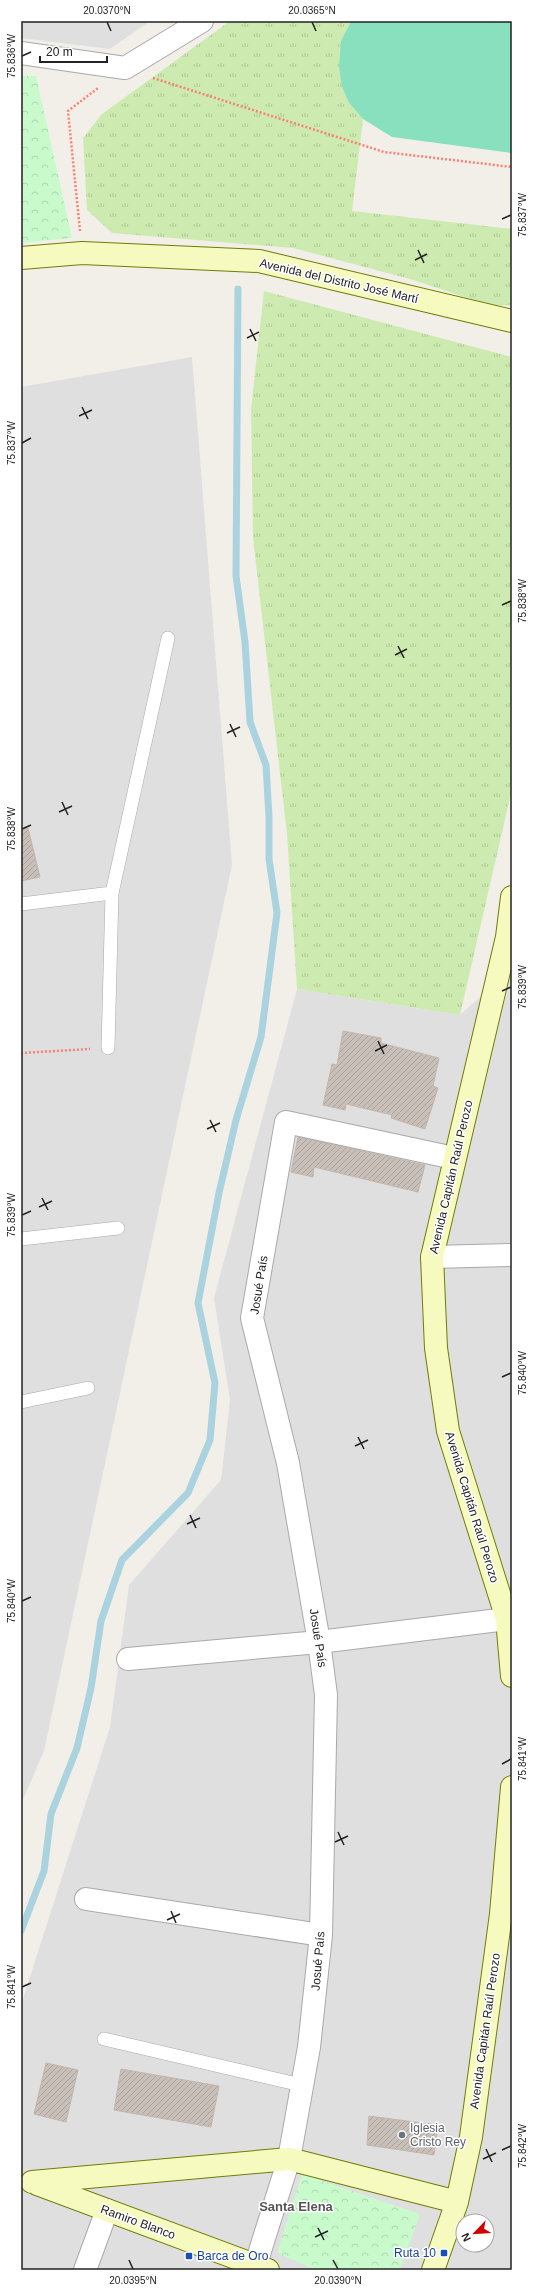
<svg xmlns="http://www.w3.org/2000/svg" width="533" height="2291" viewBox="0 0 533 2291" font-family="Helvetica,sans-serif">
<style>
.residential{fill:#e0dfdf;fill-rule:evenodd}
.grass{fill:url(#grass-tufts)}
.park{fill:url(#park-crowns)}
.pitch{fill:#88e0be}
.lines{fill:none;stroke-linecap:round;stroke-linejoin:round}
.stream{stroke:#aad3df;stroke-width:7}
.building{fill:url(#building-hatch);stroke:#c4b6ab}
.service-casing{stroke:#a9a9a9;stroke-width:14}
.minor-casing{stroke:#a9a9a9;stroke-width:24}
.secondary-casing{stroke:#707d05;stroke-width:24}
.path{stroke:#fa8072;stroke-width:2.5;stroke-dasharray:2 2;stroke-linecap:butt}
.service{stroke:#fff;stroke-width:13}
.minor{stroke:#fff;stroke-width:22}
.secondary{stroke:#f7fabf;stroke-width:22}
.ticks{fill:none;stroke:#222;stroke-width:1.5}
.worship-dot{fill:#6b7280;stroke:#fff;stroke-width:1.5}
.transit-dot{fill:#1a4fb4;stroke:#fff;stroke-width:1.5}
.labels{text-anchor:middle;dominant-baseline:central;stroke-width:3;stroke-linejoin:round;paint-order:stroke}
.street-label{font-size:12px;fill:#222;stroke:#fff}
.worship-label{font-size:12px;fill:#5b616d;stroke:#fff;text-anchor:start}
.transit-label{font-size:12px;fill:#164399;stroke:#fff;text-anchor:end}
.neighbourhood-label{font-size:13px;font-weight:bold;fill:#555;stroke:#fff}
.neatline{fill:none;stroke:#222;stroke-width:1.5}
.ticks-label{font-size:10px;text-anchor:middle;fill:#222}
</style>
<defs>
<pattern id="grass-tufts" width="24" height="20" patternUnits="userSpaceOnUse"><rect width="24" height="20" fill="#cdebb0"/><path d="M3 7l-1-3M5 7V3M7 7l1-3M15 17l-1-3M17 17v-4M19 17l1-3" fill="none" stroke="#b0c997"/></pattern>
<pattern id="park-crowns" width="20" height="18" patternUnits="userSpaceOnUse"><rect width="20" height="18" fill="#c8facc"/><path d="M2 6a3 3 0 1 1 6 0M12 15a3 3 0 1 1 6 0" fill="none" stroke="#acd6af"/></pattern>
<pattern id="building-hatch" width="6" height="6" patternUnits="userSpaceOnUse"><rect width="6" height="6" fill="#c7bfb8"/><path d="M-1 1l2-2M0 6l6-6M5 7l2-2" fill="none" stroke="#aba49e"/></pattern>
</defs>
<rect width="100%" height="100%" fill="#f2efe9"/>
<!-- residential -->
<path class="residential" d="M 21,21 L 150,21 L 110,49 L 21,38 Z
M 192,357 L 232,865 L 44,1751 L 21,1804 L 21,387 Z
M 512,968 L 512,2270 L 21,2270 L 21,2005 L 110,1727 L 129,1585 L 221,1480 L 230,1400 L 214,1298 L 297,989 L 460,1015 ZM 463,2221 L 487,2221 L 487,2245 L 463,2245 Z"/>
<!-- grass -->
<path class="grass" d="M 230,21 L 351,21 L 341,41 L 342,87 L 349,103 L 363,119 L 352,211 L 512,229 L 512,305 L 492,306 L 410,279 L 293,248 L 112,233 L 87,210 L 83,138 L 102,114 Z
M 264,291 L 512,357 L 512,789 L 460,1015 L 297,989 L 287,834 L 253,538 L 251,409 Z"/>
<!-- park -->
<path class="park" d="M 21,76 L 36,76 L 72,238 L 21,243 Z
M 302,2174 L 420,2214 L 400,2270 L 316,2270 L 277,2253 Z"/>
<!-- pitch -->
<path class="pitch" d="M 351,21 L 512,21 L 512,153 L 392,137 L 363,119 L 349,103 L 342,87 L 339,67 L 341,41 Z"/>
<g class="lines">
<!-- stream -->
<path class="stream" d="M 21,1931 L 44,1871 L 51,1814 L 77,1748 L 91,1688 L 101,1621 L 122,1560 L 188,1493 L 210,1440 L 215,1383 L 198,1303 L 219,1193 L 236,1120 L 261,1037 L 277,913 L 269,859 L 269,817 L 266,765 L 250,722 L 245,642 L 236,576 L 238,289"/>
</g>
<!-- building -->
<path class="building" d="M 28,828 L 40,877 L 21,881 L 21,829 Z
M 343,1031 L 381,1038 L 381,1043 L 439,1058 L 433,1086 L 438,1088 L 425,1129 L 391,1118 L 392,1115 L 346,1104 L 345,1110 L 323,1105 L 332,1064 L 337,1065 Z
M 298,1137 L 425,1165 L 418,1192 L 314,1167 L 313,1177 L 291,1172 Z
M 46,2063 L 78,2070 L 66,2122 L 34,2114 Z
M 121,2069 L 219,2086 L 211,2127 L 114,2110 Z
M 369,2116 L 438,2125 L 434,2155 L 367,2145 Z"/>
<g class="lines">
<!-- service casing -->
<g class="service-casing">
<path id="service" d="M 21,904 L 112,893
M 108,1048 L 112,893 L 168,638
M 21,1239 L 118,1228
M 21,1402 L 88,1388
M 104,2039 L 301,2085"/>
</g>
<!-- minor casing -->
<g class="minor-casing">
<path id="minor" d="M 21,53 L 125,68 L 202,21
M 432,1257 L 512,1255
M 128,1659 L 319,1642 L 507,1619
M 86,1899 L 321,1935
M 85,2270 L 107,2210
M 254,2270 L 289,2159 L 309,2047 L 321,1935 L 326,1695 L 319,1642 L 288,1463 L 252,1318 L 286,1122 L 454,1158"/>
</g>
<!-- secondary casing -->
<g class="secondary-casing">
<path id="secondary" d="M 21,258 L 82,253 L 259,261 L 512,321
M 512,897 L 507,937 L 432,1257 L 436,1348 L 448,1431 L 507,1619 L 512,1676
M 32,2182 L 289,2159 L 457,2202
M 37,2184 L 268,2270
M 433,2270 L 457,2202 L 471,2137 L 501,1914 L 512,1787"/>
</g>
<!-- path -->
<path class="path" d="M 153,78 L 384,152 L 512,167
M 80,231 L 68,111 L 98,88
M 21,1053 L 90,1049"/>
<!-- service -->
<use href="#service" class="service"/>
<!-- minor -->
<use href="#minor" class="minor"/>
<!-- secondary -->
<use href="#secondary" class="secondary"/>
</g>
<!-- ticks -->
<path class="ticks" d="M 107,22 L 111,31M 312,22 L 316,31M 22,56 L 31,52M 502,219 L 511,215M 418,250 L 424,263M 415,260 L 427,254M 250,329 L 256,341M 247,338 L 259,332M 82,407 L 88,419M 79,416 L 92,410M 22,443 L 31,438M 502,605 L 511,601M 398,646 L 404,658M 395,655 L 407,649M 230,724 L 236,737M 227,733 L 240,727M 62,802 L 68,815M 59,812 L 72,806M 22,829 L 31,825M 502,991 L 511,987M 378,1041 L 384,1054M 375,1051 L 387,1045M 210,1120 L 216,1132M 207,1129 L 220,1123M 42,1198 L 48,1210M 39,1207 L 52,1201M 22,1215 L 31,1211M 502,1377 L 511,1373M 358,1437 L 364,1449M 355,1446 L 368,1440M 190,1515 L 196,1528M 187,1524 L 200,1518M 22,1601 L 31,1597M 502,1764 L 511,1759M 338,1832 L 344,1845M 335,1842 L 348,1836M 171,1911 L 176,1923M 167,1920 L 180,1914M 22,1987 L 31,1983M 486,2149 L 492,2162M 502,2150 L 511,2146M 483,2159 L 496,2153M 318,2228 L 324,2240M 315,2237 L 328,2231M 129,2260 L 133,2269M 333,2260 L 338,2269"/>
<!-- markers -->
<circle class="worship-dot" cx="402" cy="2135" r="4"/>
<g class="transit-dot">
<rect x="440" y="2249" width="8" height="8" rx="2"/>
<rect x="185" y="2252" width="8" height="8" rx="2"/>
</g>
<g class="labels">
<!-- street labels -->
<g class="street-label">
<text transform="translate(339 281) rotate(13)">Avenida del Distrito José Martí</text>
<text transform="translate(451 1177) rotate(-77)">Avenida Capitán Raúl Perozo</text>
<text transform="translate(259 1285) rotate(-81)">Josué País</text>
<text transform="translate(472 1507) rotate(73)">Avenida Capitán Raúl Perozo</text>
<text transform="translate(318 1638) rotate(81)">Josué País</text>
<text transform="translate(318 1961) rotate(-85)">Josué País</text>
<text transform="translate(485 2031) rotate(-82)">Avenida Capitán Raúl Perozo</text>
<text transform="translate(138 2222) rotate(20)">Ramiro Blanco</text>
</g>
<!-- worship labels -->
<g class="worship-label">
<text x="410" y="2128">Iglesia<tspan x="410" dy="14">Cristo Rey</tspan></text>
</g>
<!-- transit labels -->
<g class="transit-label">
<text x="436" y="2253">Ruta 10</text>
<text x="197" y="2256" text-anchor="start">Barca de Oro</text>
</g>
<!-- neighbourhood labels -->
<g class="neighbourhood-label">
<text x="296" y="2206">Santa Elena</text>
</g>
</g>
<!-- border -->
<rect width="533" height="2291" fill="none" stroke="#ffffff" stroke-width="44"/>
<!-- north arrow -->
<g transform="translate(475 2233) rotate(245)"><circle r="19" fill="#ffffff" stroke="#a7a7a7"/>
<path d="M0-3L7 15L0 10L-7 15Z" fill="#d40000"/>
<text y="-6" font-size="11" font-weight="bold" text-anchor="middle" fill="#222222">N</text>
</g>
<!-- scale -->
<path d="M40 56v6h67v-6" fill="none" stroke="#222222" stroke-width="2"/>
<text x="46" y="56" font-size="12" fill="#222222" stroke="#ffffff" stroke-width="3" paint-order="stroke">20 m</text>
<rect x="22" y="22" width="489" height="2247" class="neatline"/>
<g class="ticks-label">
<text x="107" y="14">20.0370°N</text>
<text x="312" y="14">20.0365°N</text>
<text transform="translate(11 56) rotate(-90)" y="4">75.836°W</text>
<text transform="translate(522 215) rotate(-90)" y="4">75.837°W</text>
<text transform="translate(11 443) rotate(-90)" y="4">75.837°W</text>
<text transform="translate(522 601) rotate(-90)" y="4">75.838°W</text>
<text transform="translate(11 829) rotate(-90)" y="4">75.838°W</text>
<text transform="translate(522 987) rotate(-90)" y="4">75.839°W</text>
<text transform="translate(11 1215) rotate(-90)" y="4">75.839°W</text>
<text transform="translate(522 1373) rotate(-90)" y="4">75.840°W</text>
<text transform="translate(11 1601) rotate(-90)" y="4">75.840°W</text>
<text transform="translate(522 1759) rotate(-90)" y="4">75.841°W</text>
<text transform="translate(11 1987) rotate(-90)" y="4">75.841°W</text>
<text transform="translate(522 2146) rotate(-90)" y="4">75.842°W</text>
<text x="133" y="2284">20.0395°N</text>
<text x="338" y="2284">20.0390°N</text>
</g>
</svg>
